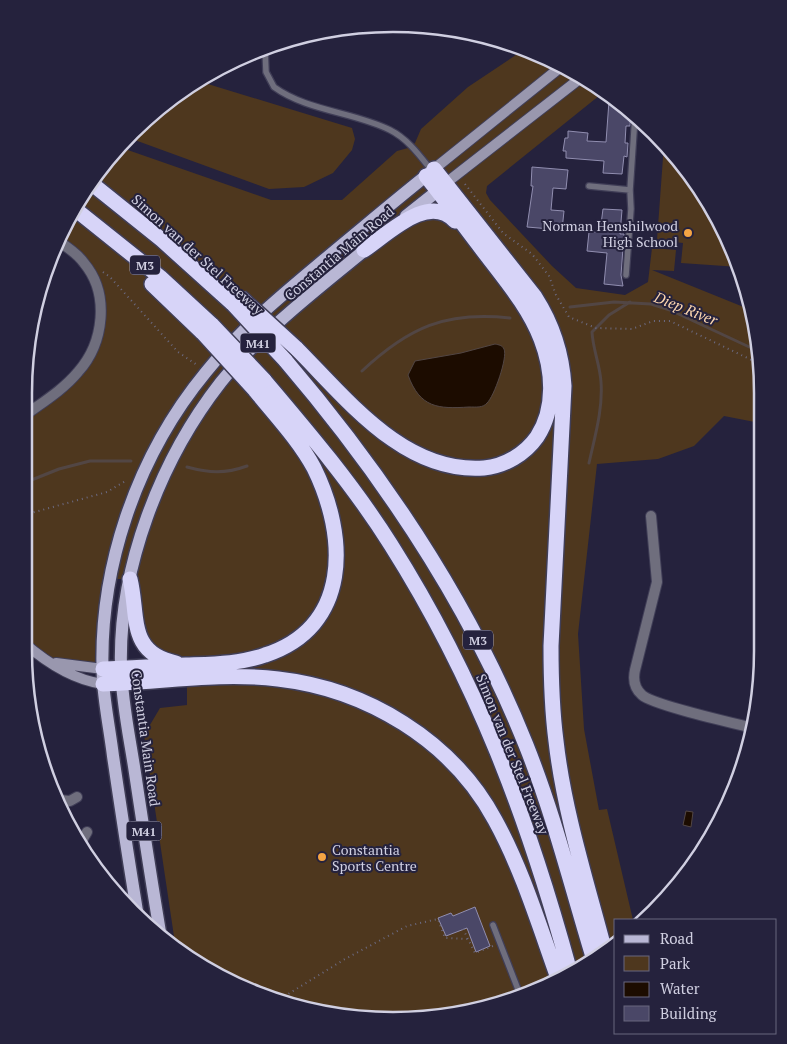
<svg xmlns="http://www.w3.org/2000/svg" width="787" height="1044" viewBox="0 0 787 1044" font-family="'PT Serif',serif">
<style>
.green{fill:#4e371e}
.water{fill:#1c0c00;stroke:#524644}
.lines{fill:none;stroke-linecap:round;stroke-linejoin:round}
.stream{stroke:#524644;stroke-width:3}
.building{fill:#4a4767;stroke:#918eb0}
.lane-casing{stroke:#403e57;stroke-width:8}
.street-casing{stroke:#403e57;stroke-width:12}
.secondary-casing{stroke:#403e57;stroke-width:12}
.primary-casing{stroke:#403e57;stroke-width:15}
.highway-casing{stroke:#403e57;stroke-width:18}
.path{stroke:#6c6a81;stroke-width:2;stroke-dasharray:1 4;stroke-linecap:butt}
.lane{stroke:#6f6e7d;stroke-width:5.5}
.street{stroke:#6f6e7d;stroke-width:10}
.secondary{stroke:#9997ae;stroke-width:10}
.primary{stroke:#b9b7d5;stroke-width:12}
.highway{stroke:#d7d4f8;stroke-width:15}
.highway-bridge-casing{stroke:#403e57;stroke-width:18;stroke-linecap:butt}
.highway-bridge{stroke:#d7d4f8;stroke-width:15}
.poi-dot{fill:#f4a444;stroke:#25223d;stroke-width:2}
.labels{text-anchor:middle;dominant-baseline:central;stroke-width:4;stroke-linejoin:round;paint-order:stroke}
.shield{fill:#25223d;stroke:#9d9bb0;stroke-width:1}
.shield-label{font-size:12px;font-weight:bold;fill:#d0cfe1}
.poi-label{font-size:14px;fill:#d0cfe1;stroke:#25223d;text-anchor:end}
.street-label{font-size:14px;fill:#d0cfe1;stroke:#25223d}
.water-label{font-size:15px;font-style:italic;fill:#fcd6af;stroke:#25223d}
.rim{fill:none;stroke:#d0cfe1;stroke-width:2.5}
</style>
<rect width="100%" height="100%" fill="#25223d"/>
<!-- green -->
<path class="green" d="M 525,49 L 535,52 L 605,91 L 487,186 L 486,193 L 490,200 L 552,266 L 576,288 L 625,295 L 648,282 L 652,248 L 676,250 L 674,271 L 652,270 L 751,310 L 760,346 L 760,423 L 724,416 L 694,446 L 658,459 L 597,464 L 578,634 L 584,729 L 599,810 L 607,809 L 633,920 L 616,920 L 616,943 L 599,958 L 513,1001 L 417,1019 L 321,1013 L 230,982 L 175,943 L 144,735 L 160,708 L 187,705 L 187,665 L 150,651 L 130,579 L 111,579 L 103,669 L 52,662 L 24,643 L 24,416 L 79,371 L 101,317 L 93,276 L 58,241 L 62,230 L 100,169 L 122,148 L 271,200 L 342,200 L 397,151 L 408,148 L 415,143 L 421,129 L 468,87 Z
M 198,81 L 352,128 L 355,139 L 352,150 L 333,173 L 304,187 L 269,189 L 132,139 L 188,86 Z
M 664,144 C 695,180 727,220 739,267 L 681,263 L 683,243 L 657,240 Z"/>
<!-- water -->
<path class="water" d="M 495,344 C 499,345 502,345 504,349 C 508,357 494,397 487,403 C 483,408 476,407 469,407 C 438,409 420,408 408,375 L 415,361 L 461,353 Z
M 686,811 L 693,812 L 691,827 L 683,825 Z"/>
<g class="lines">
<!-- stream -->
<path class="stream" d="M 570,307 L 614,302 L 651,304 L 670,310 L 760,352
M 362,371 C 409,327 446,311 510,318
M 589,463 C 595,436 603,409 601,382 C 600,365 593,350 592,332 L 609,315 L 630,302
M 187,467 C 209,473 225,474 247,466
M 24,483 L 59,469 L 90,461 L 131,461"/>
</g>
<!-- building -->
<path class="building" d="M 609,101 L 618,101 L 631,112 L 630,126 L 626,126 L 625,143 L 628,143 L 627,157 L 624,156 L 622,174 L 603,173 L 604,161 L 566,158 L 566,151 L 563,151 L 565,138 L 568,138 L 568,131 L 588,133 L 587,141 L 606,142 Z
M 532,167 L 568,170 L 566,189 L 553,188 L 551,210 L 564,211 L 562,230 L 527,227 L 533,186 L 531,186 Z
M 603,209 L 622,210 L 620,234 L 624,234 L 621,275 L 623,286 L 604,284 L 607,253 L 587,251 L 589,232 L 600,232 Z
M 475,907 L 490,946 L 476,952 L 467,928 L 446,936 L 438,918 L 451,913 L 453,916 Z"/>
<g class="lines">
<!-- lane casing -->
<g class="lane-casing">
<path id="lane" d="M 265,48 L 266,72 L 274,87 C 307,111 354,112 390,130 C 408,139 420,156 432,171
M 589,186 L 630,190 L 635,116
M 626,275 L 631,209 L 630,190
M 493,925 L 521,997"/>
</g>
<!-- street casing -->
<g class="street-casing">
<path id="street" d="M 24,416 C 43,402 63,390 78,372 C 104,343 110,294 84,263 C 77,253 67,247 58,241
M 651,516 L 657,582 L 635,670 C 633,679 634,688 642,695 C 653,705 733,723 753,728
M 59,800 L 70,801 L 77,797
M 80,844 L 87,832"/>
</g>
<!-- secondary casing -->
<g class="secondary-casing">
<path id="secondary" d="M 434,169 L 562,66
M 446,183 L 582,77
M 24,643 C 46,662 74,680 103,684
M 56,663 L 103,669"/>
</g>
<!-- primary casing -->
<g class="primary-casing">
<path id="primary" d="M 406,216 L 445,185
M 138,917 C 129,863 121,810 113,756 C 110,732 105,707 103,682 C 97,571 136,457 206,372 C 242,327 287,291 331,254 C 365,226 398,198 432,171
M 160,932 C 151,879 143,826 135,773 C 130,739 122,704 121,668 C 118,569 160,460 221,382 C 263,330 320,287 371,245"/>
</g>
<!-- highway casing -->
<g class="highway-casing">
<path id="highway" d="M 434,169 L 535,297 C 553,325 562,353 564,386 L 551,646 C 551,678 552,710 556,741 C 564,812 587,883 605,952
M 91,183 L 162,240 L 233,304
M 75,209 L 160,277 L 212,325
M 364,250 C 388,234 429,192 455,221
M 152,284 L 203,333
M 296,348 C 347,399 404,474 484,468 C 505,466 525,454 537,437 C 556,408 553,370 541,339 C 529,308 507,282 488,257 C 467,230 447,202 426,176
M 285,360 C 384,476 469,602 526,745 C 554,815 572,888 594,960
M 264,380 C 309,433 354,486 391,545 C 477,681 528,818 570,972
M 130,579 C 139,615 127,653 176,663
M 103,669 C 131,668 159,666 186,665 C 213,664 240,664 265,655 C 351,627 348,537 314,468 C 299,440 275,415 255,390
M 103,684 C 161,682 221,672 278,679 C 366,689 452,740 495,820 C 522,869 539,925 558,978"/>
</g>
<!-- path -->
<path class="path" d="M 465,184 L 503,233 L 532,254 L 549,276 L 556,295 L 569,317 L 596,328 L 632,329 L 653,321 L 670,321 L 760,364
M 103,272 L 110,277 L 178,352 L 197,365
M 24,515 L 107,492 L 127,480
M 463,929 L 475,953 L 493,946
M 280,999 L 345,959 L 407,926 L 438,919 L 445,938 L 468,939"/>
<!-- lane -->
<use href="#lane" class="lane"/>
<!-- street -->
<use href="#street" class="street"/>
<!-- secondary -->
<use href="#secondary" class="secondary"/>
<!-- primary -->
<use href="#primary" class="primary"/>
<!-- highway -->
<use href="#highway" class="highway"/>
<!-- highway-bridge casing -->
<g class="highway-bridge-casing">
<path id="highway-bridge" d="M 240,297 L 296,348
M 233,304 L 285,360
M 212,325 L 264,380
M 203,333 L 255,390"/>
</g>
<!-- highway-bridge -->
<use href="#highway-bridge" class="highway-bridge"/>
</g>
<!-- markers -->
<g class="poi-dot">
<circle cx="688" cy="233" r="5"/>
<circle cx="322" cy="857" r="5"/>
</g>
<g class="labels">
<!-- shield labels -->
<g class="shield">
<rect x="130" y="255.5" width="30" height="19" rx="4"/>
<rect x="240.5" y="333.5" width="35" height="19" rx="4"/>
<rect x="463" y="630.5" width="30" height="19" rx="4"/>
<rect x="126.5" y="821.5" width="35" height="19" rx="4"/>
</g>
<g class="shield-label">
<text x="145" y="265">M3</text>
<text x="258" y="343">M41</text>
<text x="478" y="640">M3</text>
<text x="144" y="831">M41</text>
</g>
<!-- poi labels -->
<g class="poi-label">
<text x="678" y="225">Norman Henshilwood<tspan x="678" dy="16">High School</tspan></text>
<text x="332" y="849" text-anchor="start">Constantia<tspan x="332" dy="16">Sports Centre</tspan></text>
</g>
<!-- street labels -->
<g class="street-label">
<text transform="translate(339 253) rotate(-40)">Constantia Main Road</text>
<text transform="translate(198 254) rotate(42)">Simon van der Stel Freeway</text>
<text transform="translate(146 738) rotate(82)">Constantia Main Road</text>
<text transform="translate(513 754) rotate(68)">Simon van der Stel Freeway</text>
</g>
<!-- water labels -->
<g class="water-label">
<text transform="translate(686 308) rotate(22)">Diep River</text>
</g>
</g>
<!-- crop -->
<path d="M0 0H787V1044H0ZM393 32H393A361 361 0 0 1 754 393V651A361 361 0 0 1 393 1012H393A361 361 0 0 1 32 651V393A361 361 0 0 1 393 32Z" fill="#25223d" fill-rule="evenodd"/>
<path class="rim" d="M393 32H393A361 361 0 0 1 754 393V651A361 361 0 0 1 393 1012H393A361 361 0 0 1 32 651V393A361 361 0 0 1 393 32Z"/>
<!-- legend -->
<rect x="614" y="919" width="162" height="115" fill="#25223d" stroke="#69677f"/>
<rect x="624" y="935" width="25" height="8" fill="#b9b7d5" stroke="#69677f"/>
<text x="660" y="944" font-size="15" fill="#d0cfe1">Road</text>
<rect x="624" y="956" width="25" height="15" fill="#4e371e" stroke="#69677f"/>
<text x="660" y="969" font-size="15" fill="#d0cfe1">Park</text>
<rect x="624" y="982" width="25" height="15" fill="#1c0c00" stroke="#69677f"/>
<text x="660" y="994" font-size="15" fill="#d0cfe1">Water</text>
<rect x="624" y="1006" width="25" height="15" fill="#4a4767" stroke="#69677f"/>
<text x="660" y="1019" font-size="15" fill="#d0cfe1">Building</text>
</svg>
